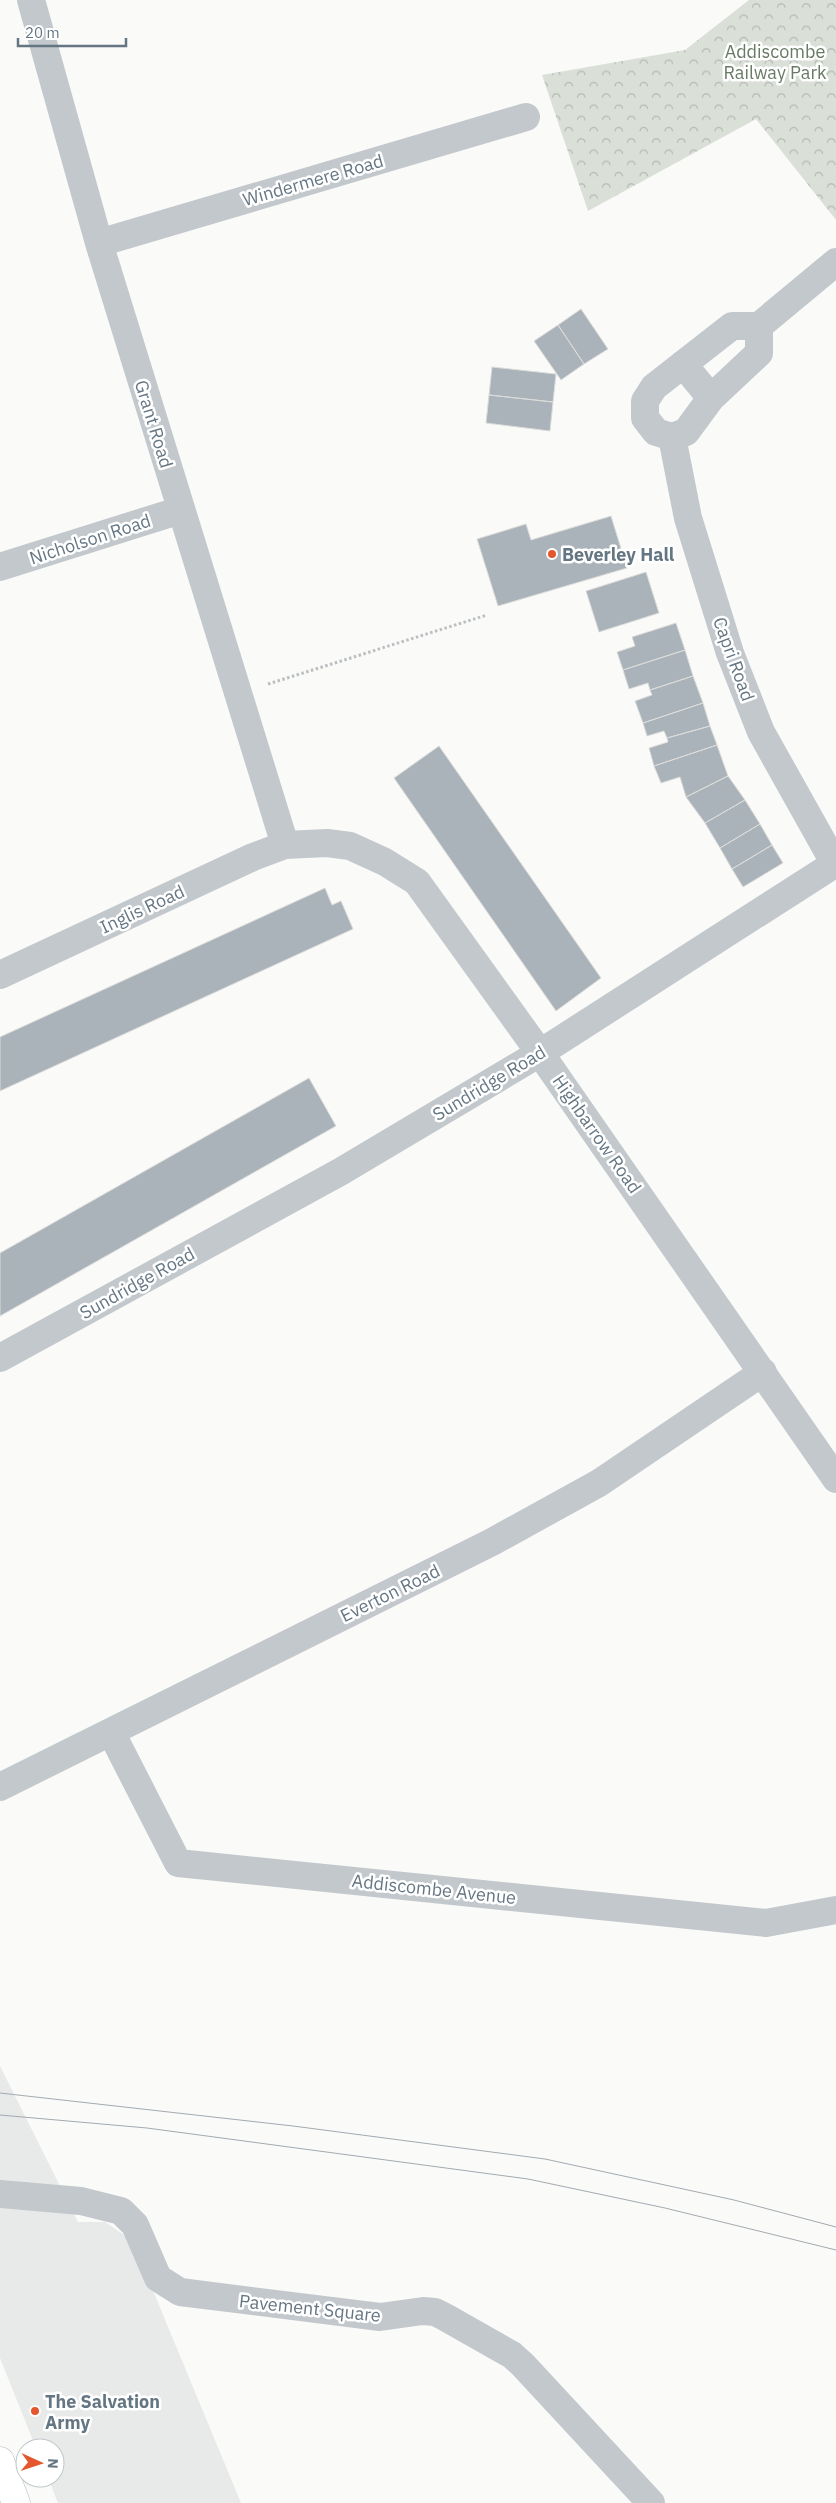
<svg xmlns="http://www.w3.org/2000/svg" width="836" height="2503" viewBox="0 0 836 2503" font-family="'IBM Plex Sans',sans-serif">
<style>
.built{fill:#e8e9e9}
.park{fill:url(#park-crowns)}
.building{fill:#aab3b9;stroke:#dcdcda}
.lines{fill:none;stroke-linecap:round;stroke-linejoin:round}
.primary-casing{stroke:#b5babe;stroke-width:29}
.path{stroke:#bbbfc2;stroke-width:3;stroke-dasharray:2.5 2.5;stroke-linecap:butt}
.minor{stroke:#c3c8cc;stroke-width:28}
.primary{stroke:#fff;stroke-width:28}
.tram{stroke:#a2aab0;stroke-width:1}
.poi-dot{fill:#e4572e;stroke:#fff;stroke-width:2}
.labels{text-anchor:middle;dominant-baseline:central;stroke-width:5;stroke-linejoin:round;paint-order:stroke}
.park-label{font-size:18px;fill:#687a64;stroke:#fff}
.street-label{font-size:18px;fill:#657683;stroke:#fff}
.poi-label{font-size:18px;font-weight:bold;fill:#657683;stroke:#fff;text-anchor:start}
</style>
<defs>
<pattern id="park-crowns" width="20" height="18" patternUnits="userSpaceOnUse" patternTransform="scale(1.25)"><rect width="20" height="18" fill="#dadfd7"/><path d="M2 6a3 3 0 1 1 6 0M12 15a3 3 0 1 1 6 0" fill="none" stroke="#b4b9b4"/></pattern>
</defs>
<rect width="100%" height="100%" fill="#fafaf8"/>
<!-- built -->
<path class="built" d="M 0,2066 L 78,2222 L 105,2222 L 130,2239 L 144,2269 L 241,2503 L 58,2503 L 48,2478 L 55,2478 L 55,2448 L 36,2448 L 0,2358 Z"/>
<!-- park -->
<path class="park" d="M 749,0 L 836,0 L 836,220 L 756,119 L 588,211 L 542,75 L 685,50 Z"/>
<!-- building -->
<path class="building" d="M 581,309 L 608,349 L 584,364 L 558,325 Z
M 558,325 L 584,364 L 561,380 L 534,341 Z
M 492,367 L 556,374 L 553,402 L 489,395 Z
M 489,395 L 553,402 L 550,431 L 486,423 Z
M 611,516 L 627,568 L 498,606 L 477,539 L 526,524 L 531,540 Z
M 646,572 L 659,613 L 599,632 L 586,591 Z
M 676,623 L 685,650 L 623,670 L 617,652 L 635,646 L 632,637 Z
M 685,650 L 693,676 L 650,690 L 648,683 L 629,689 L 623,670 Z
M 693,676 L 703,703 L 643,723 L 635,701 L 652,695 L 650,690 Z
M 703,703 L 710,726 L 667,738 L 664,731 L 647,736 L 643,723 Z
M 710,726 L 717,745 L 654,766 L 649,748 L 668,742 L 667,738 Z
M 717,745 L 728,776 L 686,797 L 680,777 L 661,783 L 654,766 Z
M 439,746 L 601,978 L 556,1011 L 394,778 Z
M 728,776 L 745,800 L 705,823 L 686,797 Z
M 745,800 L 760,824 L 720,848 L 705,823 Z
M 760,824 L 772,845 L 732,869 L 720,848 Z
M 772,845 L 783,863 L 743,887 L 732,869 Z
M 325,888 L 332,905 L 341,901 L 353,929 L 0,1091 L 0,1037 Z
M 309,1078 L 336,1126 L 0,1316 L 0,1253 Z"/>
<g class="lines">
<!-- primary casing -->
<g class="primary-casing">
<path id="primary" d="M 0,2461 L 16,2503"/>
</g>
<!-- path -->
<path class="path" d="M 268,684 L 487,615"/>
<!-- minor -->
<path class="minor" d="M 31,0 L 99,243 L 285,845
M 99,243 L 526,117
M 759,326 L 759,353 L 711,398 L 686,432 L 672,437 L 656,432 L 645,418 L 645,401 L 654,387 L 732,326 L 759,326 L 836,262
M 683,364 L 711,398
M 672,437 L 688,518 L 730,653 L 761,732 L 836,866
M 0,567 L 181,510
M 0,975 L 253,857 L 285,845 L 327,843 L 350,846 L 385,862 L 417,882 L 540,1053 L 836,1479
M 0,1358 L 340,1172 L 540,1053 L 836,863
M 111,1732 L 178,1863 L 766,1923 L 836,1910
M 0,1787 L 492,1542 L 599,1483 L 763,1372
M 0,2194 L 81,2201 L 121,2211 L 135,2225 L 158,2278 L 180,2292 L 380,2317 L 423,2311 L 435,2312 L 445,2317 L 512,2355 L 523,2365 L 651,2503"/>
<!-- primary -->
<use href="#primary" class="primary"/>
<!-- tram -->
<path class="tram" d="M 0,2093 L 293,2126 L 545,2159 L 734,2200 L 836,2227
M 0,2115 L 147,2128 L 528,2179 L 665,2208 L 836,2250"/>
</g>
<!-- markers -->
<g class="poi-dot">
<circle cx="552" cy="554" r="5"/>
<circle cx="35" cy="2411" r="5"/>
</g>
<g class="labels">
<!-- park labels -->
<g class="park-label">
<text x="775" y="51">Addiscombe<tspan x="775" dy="21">Railway Park</tspan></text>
</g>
<!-- street labels -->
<g class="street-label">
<text transform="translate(313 180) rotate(-16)">Windermere Road</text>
<text transform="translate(154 424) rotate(73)">Grant Road</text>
<text transform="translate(90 539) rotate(-18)">Nicholson Road</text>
<text transform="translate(734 659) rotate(70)">Capri Road</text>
<text transform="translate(142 909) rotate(-25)">Inglis Road</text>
<text transform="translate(489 1083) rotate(-31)">Sundridge Road</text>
<text transform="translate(597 1134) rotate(55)">Highbarrow Road</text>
<text transform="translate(137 1283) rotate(-29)">Sundridge Road</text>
<text transform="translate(390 1593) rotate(-26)">Everton Road</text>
<text transform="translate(434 1889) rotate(6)">Addiscombe Avenue</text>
<text transform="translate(310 2308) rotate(6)">Pavement Square</text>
</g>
<!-- poi labels -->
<g class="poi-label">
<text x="562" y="554">Beverley Hall</text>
<text x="45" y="2401">The Salvation<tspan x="45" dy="21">Army</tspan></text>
</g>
</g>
<!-- north arrow -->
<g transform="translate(40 2463) rotate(93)"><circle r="24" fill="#ffffff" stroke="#c1c8cd"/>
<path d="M0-4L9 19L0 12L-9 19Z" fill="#e4572e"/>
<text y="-8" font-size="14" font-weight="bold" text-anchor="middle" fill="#657683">N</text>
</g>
<!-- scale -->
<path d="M18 38v8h108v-8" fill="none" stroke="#657683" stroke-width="2.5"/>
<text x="25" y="38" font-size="15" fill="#657683" stroke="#ffffff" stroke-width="4" paint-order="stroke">20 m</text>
</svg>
